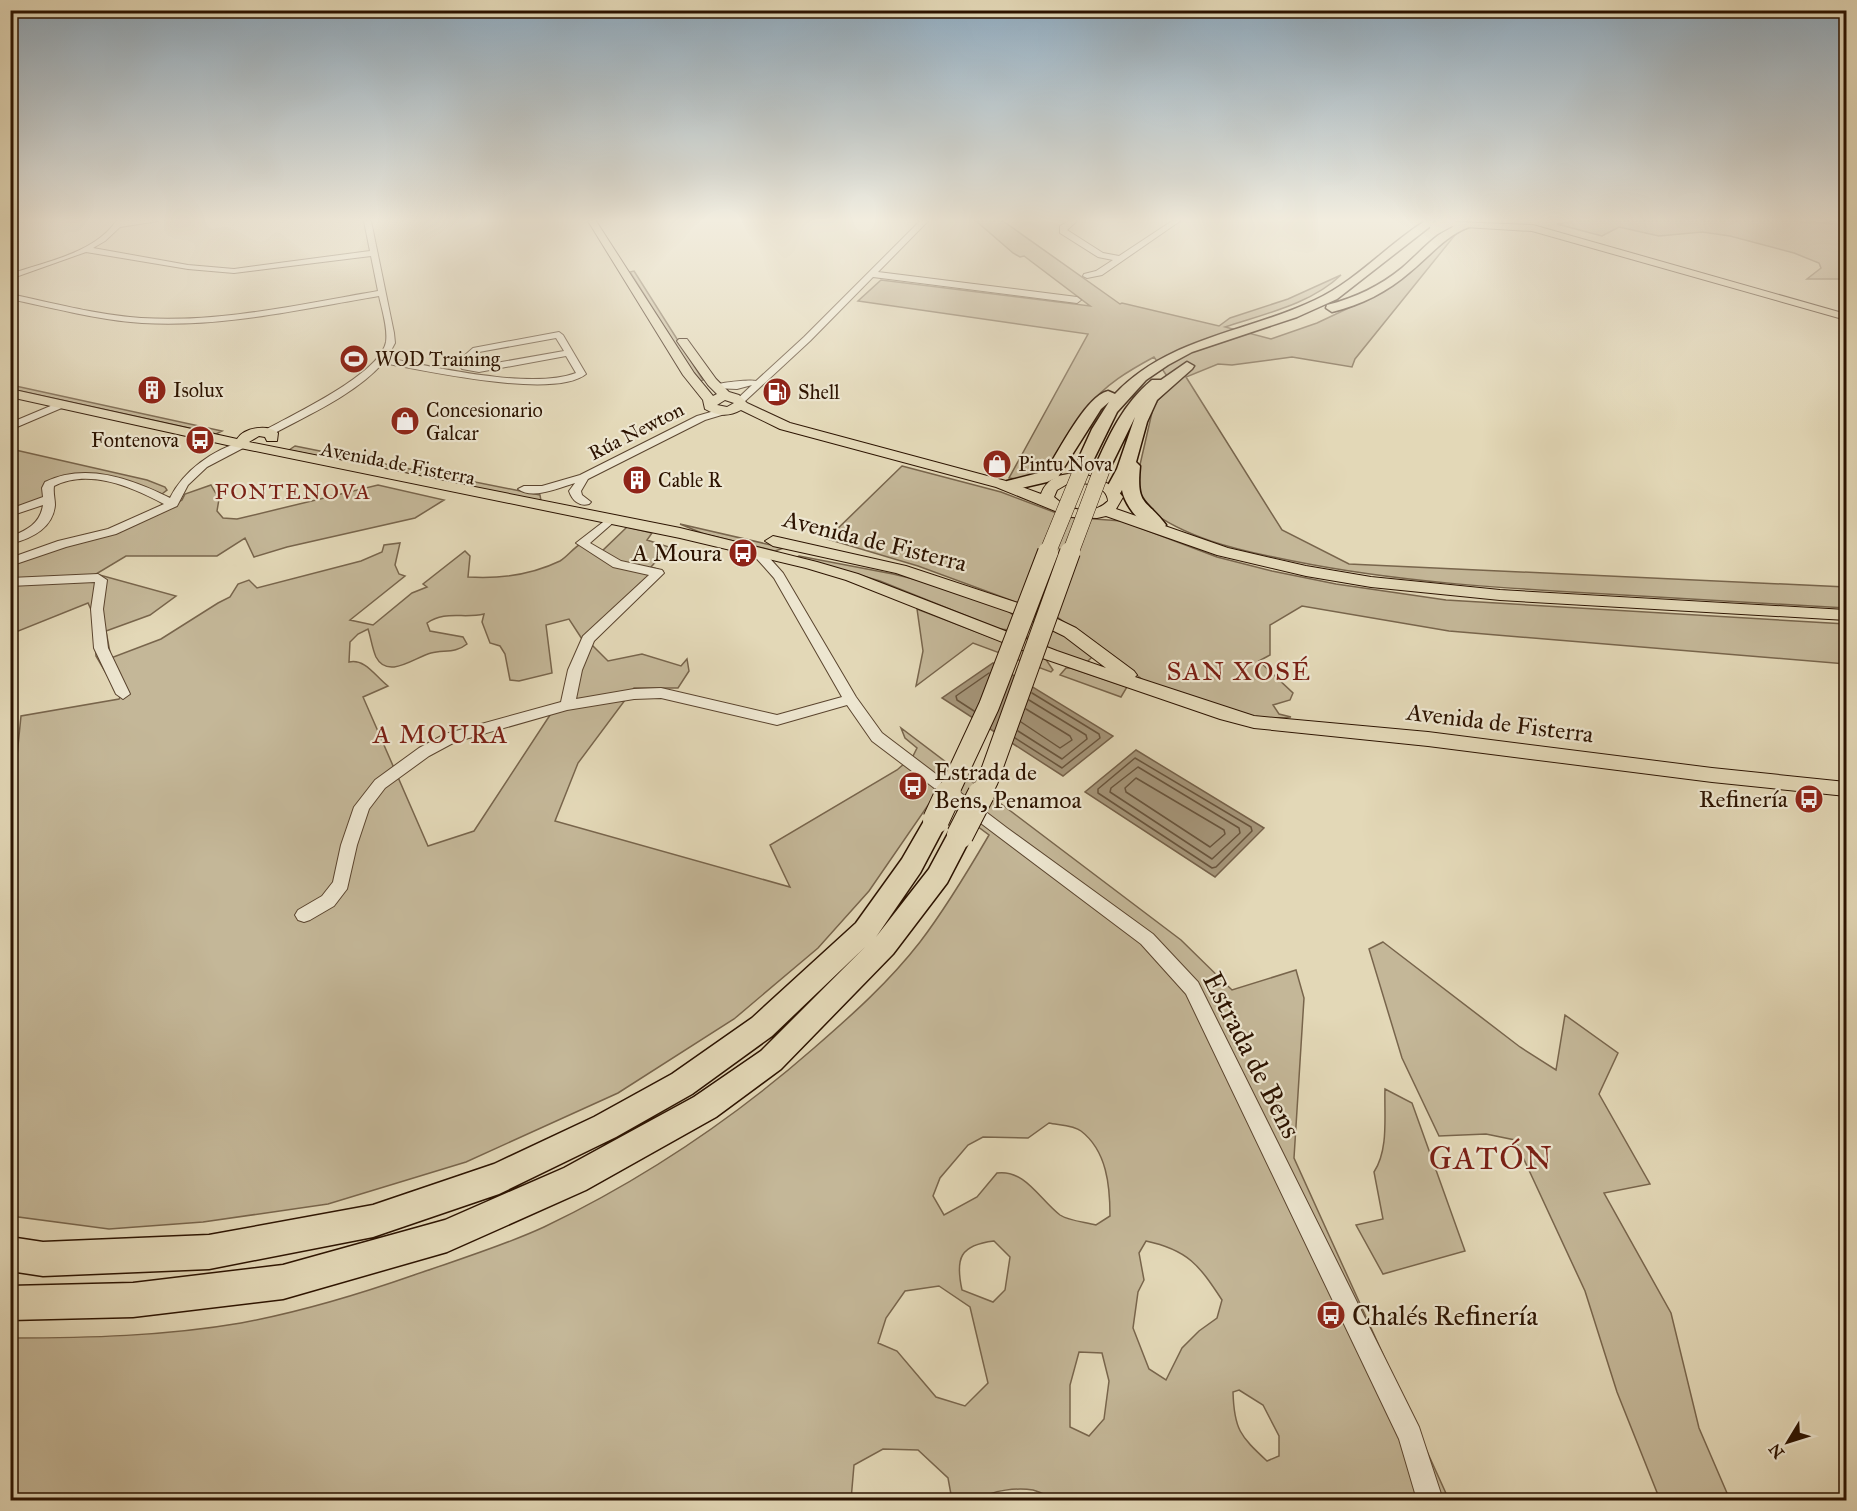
<svg xmlns="http://www.w3.org/2000/svg" width="1857" height="1511" viewBox="0 0 1857 1511" font-family="'IM FELL Great Primer',serif">
<style>
.green{fill:#c4b798;stroke:#78654c;stroke-width:1.5;fill-rule:evenodd}
.water{fill:#a59579;stroke:#756149;stroke-width:1.5}
.lines{fill:none;stroke-linecap:round;stroke-linejoin:round}
.shore{stroke:#68543c;stroke-width:1.5}
.minor-casing{stroke:#5a442e;stroke-width:2}
.major-casing{stroke:#2c1300;stroke-width:2}
.highway-casing{stroke:#2c1300;stroke-width:3}
.minor{fill:#ede6d0;fill-rule:evenodd}
.major{fill:#e3d8b7;fill-rule:evenodd}
.highway{fill:#e3d8b7;fill-rule:evenodd}
.highway-bridge-far3-casing{stroke:#2c1300;stroke-width:14;stroke-linecap:butt}
.highway-bridge-far2-casing{stroke:#2c1300;stroke-width:17;stroke-linecap:butt}
.highway-bridge-far1-casing{stroke:#2c1300;stroke-width:22;stroke-linecap:butt}
.highway-bridge-casing{stroke:#2c1300;stroke-width:28;stroke-linecap:butt}
.highway-bridge-far3{stroke:#e3d8b7;stroke-width:12}
.highway-bridge-far2{stroke:#e3d8b7;stroke-width:16}
.highway-bridge-far1{stroke:#e3d8b7;stroke-width:20}
.highway-bridge{stroke:#e3d8b7;stroke-width:26}
.labels{text-anchor:middle;dominant-baseline:central;stroke-width:4.5;stroke-linejoin:round;paint-order:stroke}
.far-poi-label{font-size:20px;fill:#2c1300;stroke:#ede6d0;text-anchor:start}
.far-street-label{font-size:20px;fill:#2c1300;stroke:#ede6d0}
.far-neighbourhood-label{font-size:22px;letter-spacing:1.5px;fill:#7a1f14;stroke:#ede6d0}
.street-label{font-size:24px;fill:#2c1300;stroke:#ede6d0}
.poi-label{font-size:24px;fill:#2c1300;stroke:#ede6d0;text-anchor:end}
.neighbourhood-label{font-size:26px;letter-spacing:1.5px;fill:#7a1f14;stroke:#ede6d0}
.near-street-label{font-size:28px;fill:#2c1300;stroke:#ede6d0}
.near-poi-label{font-size:28px;fill:#2c1300;stroke:#ede6d0;text-anchor:start}
.near-neighbourhood-label{font-size:32px;letter-spacing:1.5px;fill:#7a1f14;stroke:#ede6d0}
</style>
<rect width="100%" height="100%" fill="#e3d8b7"/>
<filter id="stains"><feTurbulence type="fractalNoise" baseFrequency=".00333" numOctaves="4"/><feColorMatrix values="0 0 0 0 .2 0 0 0 0 .09 0 0 0 0 .02 0 0 0 .5 -.17"/></filter>
<radialGradient id="worn" r=".72"><stop offset=".6" stop-color="#630" stop-opacity="0"/><stop offset="1" stop-color="#630" stop-opacity=".3"/></radialGradient>
<!-- green -->
<path class="green" d="M 976,221 L 1003,221 L 1120,304 L 1122,303 L 1219,326 L 1230,318 L 1288,299 L 1341,275 C 1311,304 1264,314 1225,327 L 1271,339 L 1317,323 L 1372,297 L 1459,230 L 1355,359 L 1352,367 L 1292,357 L 1232,365 L 1218,364 L 1186,377 L 1282,530 L 1349,564 L 1846,587 L 1846,608 C 1766,604 1686,599 1606,594 C 1501,588 1397,582 1293,561 C 1241,551 1179,538 1138,501 L 1139,469 L 1153,408 L 1158,400 L 1173,385 L 1154,357 C 1130,370 1104,385 1088,407 C 1073,428 1062,453 1044,473 L 1016,479 L 1009,478 L 1088,334 L 858,301 L 881,280 L 1090,306 L 1024,256 L 1020,257 L 1013,253 Z
M 1575,221 L 1793,221 L 1811,223 L 1806,221 L 1833,224 L 1824,221 L 1845,221 L 1846,279 L 1807,279 L 1821,268 L 1819,263 L 1794,253 L 1730,236 L 1702,232 L 1659,236 L 1619,227 L 1602,236 L 1557,224 Z
M 634,271 L 703,380 L 699,381 L 691,369 L 630,272 Z
M 11,385 L 222,431 L 216,434 L 11,389 Z
M 295,446 L 540,495 L 541,501 L 289,450 Z
M 11,449 L 147,480 L 165,487 L 167,490 L 162,494 C 133,482 79,467 49,481 L 45,497 L 11,510 Z
M 902,466 L 1001,492 L 1067,517 L 1122,521 L 1217,557 L 1272,571 L 1336,584 L 1446,600 L 1846,624 L 1846,664 L 1449,631 L 1302,606 L 1270,625 L 1270,655 L 1259,661 L 1293,693 L 1290,700 L 1273,705 L 1279,714 L 1291,717 L 1261,719 L 1146,682 L 1057,617 L 918,566 L 827,539 Z
M 211,485 L 219,499 L 217,511 L 223,518 L 237,519 L 378,485 L 444,500 L 415,518 L 287,547 L 254,557 L 245,538 L 217,556 L 126,556 L 96,574 L 176,596 L 150,615 L 106,631 L 111,658 L 161,639 L 218,603 L 230,597 L 238,584 L 249,580 L 257,588 L 361,561 L 382,552 L 384,545 L 400,543 L 395,565 L 399,574 L 405,576 L 350,620 L 373,625 L 412,593 L 427,587 L 423,584 L 465,551 L 470,556 L 468,577 C 500,579 531,575 560,561 C 568,556 573,548 582,543 L 602,551 L 627,527 L 652,533 L 647,540 L 669,547 L 651,567 L 663,571 L 591,644 L 608,661 L 642,654 L 681,666 L 687,659 L 689,671 L 678,688 L 634,688 L 578,763 L 555,821 L 790,887 L 770,845 L 897,770 L 913,756 L 917,748 L 905,738 L 901,728 L 1181,940 L 1232,990 L 1296,970 L 1304,998 L 1294,1158 L 1449,1500 L 1056,1500 C 1049,1497 1041,1492 1033,1490 C 1020,1488 990,1489 981,1500 L 952,1500 L 948,1478 L 918,1450 L 883,1449 L 854,1465 L 851,1500 L 11,1500 L 11,1338 C 88,1338 165,1336 241,1323 C 300,1312 357,1295 414,1275 C 457,1260 503,1246 544,1227 C 642,1180 733,1119 814,1048 C 852,1015 889,982 920,942 C 946,908 968,871 989,835 L 935,795 L 869,891 L 818,948 L 734,1019 L 618,1093 L 466,1162 L 328,1204 L 203,1222 L 109,1229 L 11,1216 L 11,758 L 17,756 L 21,716 L 119,699 L 120,697 L 96,656 L 93,614 L 88,603 L 11,634 L 10,565 L 165,510 L 182,500 L 185,494 ZM 484,614 L 482,622 L 490,643 L 500,646 L 505,654 L 510,680 L 519,681 L 552,673 L 546,625 L 569,619 L 582,639 L 567,708 L 552,712 L 474,831 L 428,846 L 363,697 L 388,686 C 376,677 365,658 349,662 L 350,642 L 358,634 L 368,629 C 371,638 372,648 376,657 C 388,680 415,657 431,653 C 445,650 456,653 467,644 L 463,637 L 430,631 L 427,623 C 445,610 464,619 484,614 ZM 1049,1123 C 1058,1125 1074,1125 1081,1131 C 1107,1151 1110,1186 1110,1216 L 1096,1225 C 1085,1222 1069,1221 1060,1215 C 1040,1200 1025,1169 997,1173 L 977,1197 L 944,1215 L 933,1196 L 940,1178 L 968,1145 L 983,1137 L 1028,1138 ZM 994,1241 L 1010,1257 L 1005,1290 L 993,1302 L 962,1290 C 955,1258 960,1245 994,1241 ZM 1146,1241 C 1188,1250 1199,1265 1222,1300 L 1217,1318 L 1199,1331 L 1182,1348 L 1166,1380 L 1149,1369 L 1133,1328 L 1138,1292 L 1144,1280 L 1139,1253 ZM 939,1286 L 970,1307 L 988,1383 L 965,1406 L 936,1397 L 897,1351 L 878,1343 L 886,1318 L 905,1291 ZM 1079,1352 L 1102,1353 L 1109,1381 L 1104,1419 L 1089,1436 L 1070,1427 L 1070,1385 ZM 1239,1390 L 1263,1405 L 1279,1436 L 1279,1456 L 1267,1461 C 1240,1436 1234,1429 1233,1392 Z
M 680,524 L 784,548 L 775,551 L 704,534 Z
M 799,556 L 893,574 L 930,583 L 1008,611 L 1014,616 L 1011,630 L 999,629 L 880,581 L 797,557 Z
M 917,609 L 1045,658 L 1053,670 L 1051,672 L 973,643 L 916,686 L 923,651 Z
M 1054,627 L 1092,657 L 1087,662 L 1020,640 Z
M 1066,668 L 1071,668 L 1127,687 L 1121,697 L 1060,675 Z
M 1383,942 L 1520,1047 L 1556,1070 L 1565,1015 L 1618,1053 L 1599,1094 L 1650,1184 L 1604,1193 L 1671,1313 L 1699,1428 L 1730,1500 L 1660,1500 L 1617,1392 L 1585,1291 L 1515,1140 L 1486,1134 L 1439,1136 L 1402,1058 L 1369,949 Z
M 1385,1089 L 1412,1103 L 1465,1251 L 1383,1274 L 1356,1225 L 1383,1219 L 1374,1172 C 1389,1149 1384,1115 1385,1089 Z"/>
<!-- water -->
<path class="water" d="M 993,663 L 1113,736 L 1063,776 L 942,698 Z
M 1136,750 L 1264,828 L 1215,877 L 1085,792 Z"/>
<g class="lines">
<!-- shore -->
<path class="shore" d="M 974,711 L 957,700 L 956,696 L 989,673
M 1021,722 L 1060,748 L 1072,740 L 1070,736 L 1026,709
M 1018,731 L 1062,759 L 1087,739 L 1086,735 L 1029,700
M 1015,738 L 1062,768 L 1100,738 L 1099,734 L 1032,693
M 1135,758 L 1251,827 L 1252,831 L 1216,867 L 1212,868 L 1098,793 L 1098,789 Z
M 1138,767 L 1239,828 L 1240,833 L 1212,859 L 1110,792 L 1111,788 Z
M 1136,778 L 1224,830 L 1225,834 L 1210,847 L 1126,792 L 1125,788 Z"/>
<!-- minor casing -->
<g class="minor-casing">
<path id="minor" d="M 116,221 L 158,221 L 120,227 L 105,241 L 93,248 L 188,265 L 234,269 L 370,251 L 364,221 L 371,221 L 394,333 L 395,343 L 387,358 C 435,367 531,390 576,373 L 566,356 L 479,372 L 462,369 L 457,362 L 473,348 L 559,332 L 563,335 L 586,374 C 554,400 424,370 383,363 C 354,395 310,414 273,434 L 265,434 L 265,430 C 294,414 380,374 386,342 C 388,328 382,310 379,296 C 301,309 221,328 142,323 C 97,320 54,308 10,299 L 10,294 C 54,303 97,315 141,318 C 221,323 301,304 378,291 L 371,256 L 234,273 L 188,269 L 86,252 L 10,279 L 10,274 C 45,262 95,253 116,221 ZM 556,338 L 564,351 L 479,366 L 467,363 L 479,352 Z
M 920,221 L 928,221 L 878,272 L 1077,297 L 1081,300 L 1077,303 L 873,277 L 810,341 L 743,403 L 735,401 L 752,385 L 737,389 L 713,388 L 711,386 C 716,383 751,379 756,381 L 804,337 Z
M 1069,221 L 1077,221 L 1067,230 L 1103,253 L 1119,256 L 1172,221 L 1180,221 L 1102,275 L 1087,278 L 1083,276 L 1084,274 L 1096,271 L 1113,260 L 1098,257 L 1060,233 L 1060,226 Z
M 60,402 L 65,405 L 64,407 L 10,430 L 10,423 Z
M 721,409 L 725,410 L 725,414 L 705,420 L 588,479 L 581,491 L 582,495 L 591,502 L 589,504 C 579,507 572,500 569,491 L 575,483 C 559,488 532,500 518,489 L 524,486 L 542,486 L 580,475 L 697,416 Z
M 243,441 L 247,442 L 247,446 L 207,467 L 188,485 L 177,506 L 116,534 L 66,547 L 10,566 L 10,558 L 58,541 L 108,529 L 164,504 C 132,487 89,468 54,486 C 53,493 55,499 55,505 C 53,529 30,539 10,544 L 10,537 C 27,530 40,524 43,505 L 10,516 L 10,509 L 43,497 L 42,488 L 45,482 C 86,462 132,479 170,498 C 184,470 213,450 243,441 Z
M 611,516 L 617,519 L 615,521 L 590,543 L 621,561 L 662,570 L 664,573 L 594,641 L 582,670 L 576,699 L 634,689 L 661,688 L 777,715 L 842,697 L 774,578 L 757,559 L 741,550 L 747,546 L 765,553 L 783,573 L 856,697 L 882,733 L 1007,828 L 1153,934 L 1198,982 L 1419,1427 L 1443,1500 L 1417,1500 L 1399,1439 L 1186,994 L 1141,944 L 872,741 L 847,705 L 777,725 L 661,698 L 634,699 L 567,710 L 455,742 L 429,756 L 385,788 L 369,809 L 357,845 L 347,889 L 334,906 L 310,920 L 304,922 L 298,920 L 295,915 L 298,910 L 322,896 L 333,882 L 341,845 L 354,807 L 375,780 L 419,748 L 445,734 L 561,702 L 568,670 L 583,636 L 649,575 L 613,567 L 576,543 Z
M 98,574 L 107,580 L 103,609 L 108,648 L 130,694 L 123,699 L 116,694 L 94,648 L 91,609 L 95,582 L 10,586 L 10,578 Z"/>
</g>
<!-- major casing -->
<g class="major-casing">
<path id="major" d="M 588,221 L 596,221 L 694,373 L 713,396 L 717,394 L 708,385 L 677,341 L 679,339 L 687,339 L 716,379 L 729,392 L 739,395 L 747,403 L 790,423 L 1006,481 L 1041,494 C 1053,460 1107,474 1123,497 L 1116,509 L 1228,548 L 1306,566 L 1371,577 L 1500,590 L 1846,610 L 1846,620 L 1500,600 L 1371,587 L 1306,576 L 1217,555 L 1106,516 L 1097,518 L 1070,517 L 996,487 L 780,429 L 741,410 C 729,417 717,416 705,409 L 703,400 L 683,375 ZM 725,400 L 734,403 L 727,407 L 717,405 ZM 1069,483 C 1082,482 1107,484 1108,501 C 1093,516 1069,511 1054,497 L 1057,490 Z
M 1431,221 L 1533,225 L 1846,314 L 1846,320 L 1532,231 L 1448,226 Z
M 10,389 L 237,439 C 244,427 268,424 278,433 L 277,441 L 267,441 L 265,437 L 259,436 L 249,442 L 680,528 L 817,562 L 858,574 L 1057,651 L 1106,668 L 1064,636 L 1027,618 L 896,573 L 773,546 L 765,541 L 773,536 L 906,566 L 1039,610 L 1076,628 L 1134,671 L 1137,675 L 1135,677 L 1254,716 L 1428,732 L 1712,768 L 1846,782 L 1846,796 L 1712,782 L 1428,746 L 1254,728 L 1220,719 L 1045,659 L 846,580 L 806,568 L 680,538 L 245,449 L 10,397 Z"/>
</g>
<!-- highway casing -->
<g class="highway-casing">
<path id="highway" d="M 1425,221 L 1437,221 L 1337,299 L 1297,317 L 1192,352 L 1168,365 L 1146,380 L 1117,412 L 1090,467 L 1084,469 L 1076,464 L 1092,429 L 1109,402 L 1101,409 L 1058,477 L 1047,482 L 1013,490 L 1005,485 L 1007,481 L 1046,471 C 1059,451 1086,396 1108,391 L 1115,394 C 1169,337 1246,333 1315,300 C 1356,281 1387,245 1425,221 Z
M 1465,222 L 1470,225 L 1469,227 C 1445,236 1430,256 1410,272 C 1387,292 1361,305 1332,312 L 1326,308 L 1327,305 C 1355,298 1380,286 1402,268 C 1422,251 1438,229 1465,222 Z
M 1187,362 L 1194,366 L 1192,369 L 1157,400 L 1147,422 L 1136,462 L 1140,466 C 1136,507 1146,498 1166,525 L 1163,529 C 1145,533 1125,506 1122,490 L 1119,495 L 1113,496 L 1105,491 L 1117,469 L 1135,417 L 1108,472 L 1096,472 L 1094,469 C 1109,435 1123,404 1152,380 L 1161,380 Z
M 936,811 L 944,814 L 948,820 L 920,873 L 876,937 L 929,869 L 951,828 L 960,826 L 969,828 L 972,835 L 947,883 L 893,954 L 781,1069 L 716,1117 L 586,1190 L 447,1252 L 283,1299 L 133,1317 L 10,1320 L 10,1286 L 133,1283 L 283,1265 L 445,1220 L 564,1168 L 694,1097 L 761,1051 L 865,947 L 772,1036 L 692,1094 L 616,1137 L 499,1194 L 373,1237 L 209,1269 L 43,1276 L 10,1271 L 10,1237 L 43,1242 L 209,1235 L 373,1205 L 494,1164 L 594,1117 L 672,1074 L 752,1018 L 856,923 L 902,859 L 928,814 Z"/>
</g>
<!-- minor -->
<use href="#minor" class="minor"/>
<!-- major -->
<use href="#major" class="major"/>
<!-- highway -->
<use href="#highway" class="highway"/>
<!-- highway-bridge-far3 casing -->
<g class="highway-bridge-far3-casing">
<path id="highway-bridge-far3" d="M 1436,228 L 1449,221"/>
</g>
<!-- highway-bridge-far2 casing -->
<g class="highway-bridge-far2-casing">
<path id="highway-bridge-far2" d="M 1047,554 L 1084,464
M 1070,554 L 1102,469"/>
</g>
<!-- highway-bridge-far1 casing -->
<g class="highway-bridge-far1-casing">
<path id="highway-bridge-far1" d="M 947,796 L 989,706 L 1048,552
M 980,796 L 988,780 L 1070,552"/>
</g>
<!-- highway-bridge casing -->
<g class="highway-bridge-casing">
<path id="highway-bridge" d="M 936,820 L 948,794
M 960,835 L 981,794"/>
</g>
<!-- highway-bridge-far3 -->
<use href="#highway-bridge-far3" class="highway-bridge-far3"/>
<!-- highway-bridge-far2 -->
<use href="#highway-bridge-far2" class="highway-bridge-far2"/>
<!-- highway-bridge-far1 -->
<use href="#highway-bridge-far1" class="highway-bridge-far1"/>
<!-- highway-bridge -->
<use href="#highway-bridge" class="highway-bridge"/>
</g>
<!-- sky -->
<linearGradient id="sky" x2="0" y2="1"><stop stop-color="#8da8bc"/><stop offset="0.51" stop-color="#f2eddf"/><stop offset="1" stop-color="#f2eddf" stop-opacity="0"/></linearGradient>
<rect width="1857" height="432" fill="url(#sky)"/>
<!-- icons -->
<defs>
<g id="stadium-disc" transform="scale(1.5)"><circle r="9.5" fill="#8f2418" stroke="#ede6d0"/><path d="M0-5a6.5 5 0 1 0 0 10a6.5 5 0 1 0 0-10ZM-3.5-1.8h7v3.6h-7Z" fill="#fff"/></g>
<g id="building-disc" transform="scale(1.5)"><circle r="9.5" fill="#8f2418" stroke="#ede6d0"/><path d="M-4-6H4V6H1V3H-1V6H-4ZM-2.5-4.3h1.7v1.8h-1.7ZM.8-4.3h1.7v1.8H.8ZM-2.5-1h1.7V.8h-1.7ZM.8-1h1.7V.8H.8Z" fill="#fff"/></g>
<g id="fuel-disc" transform="scale(1.5)"><circle r="9.5" fill="#8f2418" stroke="#ede6d0"/><path d="M-5.5-6h7V0h2V4h1.3V-2.5L3-4.5l.8-.8L6-3V5H2.5V1h-1V6h-7ZM-4.2-4.7v3.2H.2V-4.7Z" fill="#fff"/></g>
<g id="shop-disc" transform="scale(1.5)"><circle r="9.5" fill="#8f2418" stroke="#ede6d0"/><path d="M-5-2.5h2.3a2.7 3.5 0 0 1 5.4 0H5L5.5 6h-11ZM-1.5-2.5h3a1.5 2.3 0 0 0-3 0Z" fill="#fff"/></g>
<g id="bus-disc" transform="scale(1.5)"><circle r="9.5" fill="#8f2418" stroke="#ede6d0"/><path d="M-5-6H5V4H4V6H2V4H-2V6H-4V4H-5ZM-3.5-4V0h7V-4ZM-3.5 1.2v1.5H-2V1.2ZM2 1.2v1.5H3.5V1.2Z" fill="#fff"/></g>
</defs>
<g fill-rule="evenodd">
<use href="#stadium-disc" x="354" y="359"/>
<use href="#building-disc" x="152" y="390"/>
<use href="#fuel-disc" x="777" y="392"/>
<use href="#shop-disc" x="405" y="421"/>
<use href="#bus-disc" x="200" y="440"/>
<use href="#shop-disc" x="997" y="464"/>
<use href="#building-disc" x="637" y="480"/>
<use href="#bus-disc" x="743" y="553"/>
<use href="#bus-disc" x="913" y="786"/>
<use href="#bus-disc" x="1809" y="799"/>
<use href="#bus-disc" x="1331" y="1315"/>
</g>
<g class="labels">
<!-- far-poi labels -->
<g class="far-poi-label">
<text x="375" y="359">WOD Training</text>
<text x="173" y="390">Isolux</text>
<text x="798" y="392">Shell</text>
<text x="426" y="410">Concesionario<tspan x="426" dy="23">Galcar</tspan></text>
<text x="179" y="440" text-anchor="end">Fontenova</text>
<text x="1018" y="464">Pintu Nova</text>
<text x="658" y="480">Cable R</text>
</g>
<!-- far-street labels -->
<g class="far-street-label">
<text transform="translate(636 431) rotate(-27)">Rúa Newton</text>
<text transform="translate(398 463) rotate(11)">Avenida de Fisterra</text>
</g>
<!-- far-neighbourhood labels -->
<g class="far-neighbourhood-label">
<text x="293" y="491">FONTENOVA</text>
</g>
<!-- street labels -->
<g class="street-label">
<text transform="translate(875 541) rotate(14)">Avenida de Fisterra</text>
<text transform="translate(1500 723) rotate(7)">Avenida de Fisterra</text>
</g>
<!-- poi labels -->
<g class="poi-label">
<text x="722" y="553">A Moura</text>
<text x="934" y="772" text-anchor="start">Estrada de<tspan x="934" dy="28">Bens, Penamoa</tspan></text>
<text x="1788" y="799">Refinería</text>
</g>
<!-- neighbourhood labels -->
<g class="neighbourhood-label">
<text x="1239" y="671">SAN XOSÉ</text>
<text x="441" y="734">A MOURA</text>
</g>
<!-- near-street labels -->
<g class="near-street-label">
<text transform="translate(1252 1055) rotate(63)">Estrada de Bens</text>
</g>
<!-- near-poi labels -->
<g class="near-poi-label">
<text x="1352" y="1315">Chalés Refinería</text>
</g>
<!-- near-neighbourhood labels -->
<g class="near-neighbourhood-label">
<text x="1491" y="1158">GATÓN</text>
</g>
</g>
<!-- margin -->
<rect width="1857" height="1511" fill="none" stroke="#e3d8b7" stroke-width="36"/>
<rect x="12" y="12" width="1833" height="1487" fill="none" stroke="#2c1300" stroke-width="3"/>
<rect x="18" y="18" width="1821" height="1475" fill="none" stroke="#2c1300" stroke-width="1.5"/>
<!-- north arrow -->
<g transform="translate(1788 1442) rotate(232)" stroke="#ede6d0" stroke-width="4.5" paint-order="stroke">
<path d="M0-4.5L10 22L0 15L-10 22Z" fill="#2c1300"/>
<text y="-9" font-size="16" font-weight="bold" text-anchor="middle" fill="#2c1300">N</text>
</g>
<rect width="100%" height="100%" filter="url(#stains)"/>
<rect width="100%" height="100%" fill="url(#worn)"/>
</svg>
